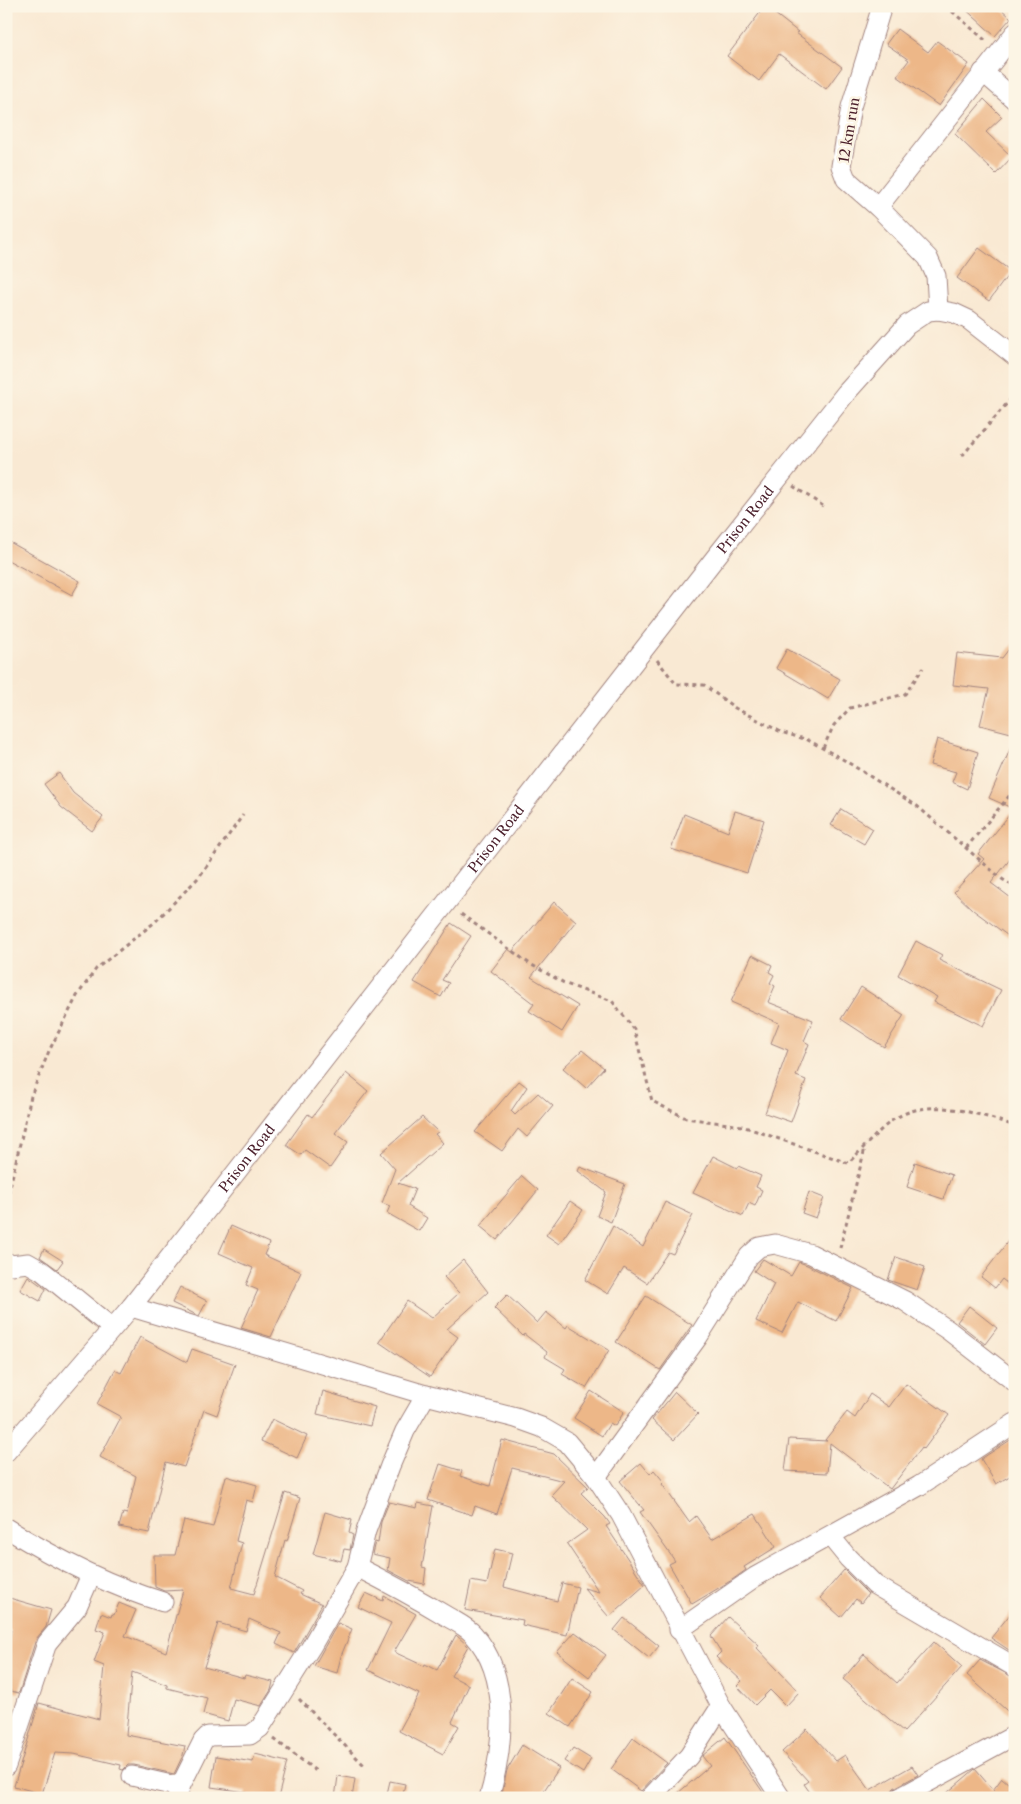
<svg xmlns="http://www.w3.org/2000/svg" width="1021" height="1804" viewBox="0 0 1021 1804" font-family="'Libre Caslon Text',serif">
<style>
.building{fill:#edb788}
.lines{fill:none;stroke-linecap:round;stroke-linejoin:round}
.minor-casing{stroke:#a2847f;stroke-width:21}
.path{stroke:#a2847f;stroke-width:3;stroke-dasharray:4 4;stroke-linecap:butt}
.minor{stroke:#fff;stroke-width:19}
.labels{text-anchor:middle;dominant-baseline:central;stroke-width:5;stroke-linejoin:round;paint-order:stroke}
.street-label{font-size:14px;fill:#4a1f2b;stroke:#fcf5e5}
</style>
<rect width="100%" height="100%" fill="#fcf5e5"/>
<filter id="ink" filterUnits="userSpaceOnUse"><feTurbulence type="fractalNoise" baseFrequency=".02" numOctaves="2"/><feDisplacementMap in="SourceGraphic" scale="10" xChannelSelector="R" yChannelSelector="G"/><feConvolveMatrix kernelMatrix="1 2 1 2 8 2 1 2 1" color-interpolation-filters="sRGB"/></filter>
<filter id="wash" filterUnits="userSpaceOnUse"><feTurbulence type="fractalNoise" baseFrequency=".0096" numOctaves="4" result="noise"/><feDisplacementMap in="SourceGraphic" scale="20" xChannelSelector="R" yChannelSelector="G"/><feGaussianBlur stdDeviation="1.12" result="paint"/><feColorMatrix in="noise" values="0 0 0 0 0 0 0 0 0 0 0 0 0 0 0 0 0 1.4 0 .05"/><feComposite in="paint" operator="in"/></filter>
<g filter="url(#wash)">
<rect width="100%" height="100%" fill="#f9e9d3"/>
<g id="blocks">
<!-- building -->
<path class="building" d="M 765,6 L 798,32 L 796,33 L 842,67 L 826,89 L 779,54 L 759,81 L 727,56 Z
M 962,6 L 998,6 L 1011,18 L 995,36 Z
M 897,29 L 928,52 L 937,41 L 969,64 L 939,106 L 897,76 L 909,60 L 886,44 Z
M 984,99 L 1002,117 L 986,132 L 1012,157 L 996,174 L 955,134 Z
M 979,248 L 1011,271 L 989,301 L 957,278 Z
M 6,540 L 80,581 L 72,595 L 6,559 Z
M 1015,641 L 1015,734 L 980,725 L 989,689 L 953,685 L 957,653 L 1002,658 Z
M 787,649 L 840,679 L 828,699 L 776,668 Z
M 1015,738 L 1015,853 L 991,883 L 1015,901 L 1015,941 L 973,910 L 954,892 L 984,859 L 978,854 L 1014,809 L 989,798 Z
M 937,739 L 978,752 L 967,789 L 952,782 L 956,772 L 930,765 Z
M 59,773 L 73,793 L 103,817 L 92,831 L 61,807 L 44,784 Z
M 841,809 L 873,829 L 864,844 L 831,825 Z
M 735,811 L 764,820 L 747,873 L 671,849 L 684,814 L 728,832 Z
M 554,902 L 576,921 L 531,977 L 578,1006 L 562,1032 L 529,1011 L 534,1004 L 491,971 L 508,949 L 512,952 Z
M 451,923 L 471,936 L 442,980 L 449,983 L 441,997 L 414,982 Z
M 916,941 L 942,955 L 939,960 L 1001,990 L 983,1026 L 934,1002 L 937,997 L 898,975 Z
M 752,955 L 772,965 L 769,972 L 774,975 L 770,983 L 775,986 L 768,1002 L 813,1020 L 804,1041 L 809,1044 L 796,1076 L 806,1080 L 791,1122 L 765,1113 L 788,1050 L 771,1043 L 779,1023 L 731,1002 Z
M 861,987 L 904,1015 L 884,1047 L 841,1019 Z
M 582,1050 L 604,1068 L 586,1088 L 563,1068 Z
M 346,1073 L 368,1091 L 335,1133 L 348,1142 L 330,1168 L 305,1150 L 301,1155 L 286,1145 L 308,1114 L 312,1117 Z
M 519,1081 L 527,1087 L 511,1111 L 515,1115 L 538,1093 L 553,1106 L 527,1137 L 518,1129 L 502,1151 L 475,1132 Z
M 422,1117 L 438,1132 L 435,1134 L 443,1143 L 398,1183 L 415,1189 L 408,1206 L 427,1218 L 419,1231 L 387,1213 L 390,1206 L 382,1203 L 395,1169 L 381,1153 Z
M 713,1156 L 737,1168 L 738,1166 L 761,1176 L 756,1187 L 762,1190 L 755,1206 L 749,1203 L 743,1216 L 693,1193 Z
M 915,1162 L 952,1175 L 943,1199 L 907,1187 Z
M 580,1167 L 625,1184 L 611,1222 L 597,1216 L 606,1192 L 578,1171 Z
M 522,1176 L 538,1190 L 497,1240 L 480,1226 Z
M 809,1192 L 824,1198 L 816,1218 L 802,1213 Z
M 570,1201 L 583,1210 L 559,1244 L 546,1235 Z
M 665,1202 L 693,1215 L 673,1254 L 668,1252 L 647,1283 L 624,1268 L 608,1294 L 585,1280 L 613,1226 L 643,1247 Z
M 231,1226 L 269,1243 L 264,1255 L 301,1272 L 271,1337 L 241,1328 L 258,1290 L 246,1285 L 253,1268 L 219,1253 Z
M 1015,1232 L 1015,1290 L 1002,1279 L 995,1288 L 981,1277 Z
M 44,1249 L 63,1261 L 57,1269 L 40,1257 Z
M 896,1257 L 925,1267 L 917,1290 L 888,1280 Z
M 763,1259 L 791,1276 L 799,1262 L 807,1265 L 853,1288 L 836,1321 L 798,1302 L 782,1333 L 756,1321 L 774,1284 L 754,1271 Z
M 463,1260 L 488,1292 L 447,1329 L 458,1337 L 430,1377 L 379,1342 L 407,1301 L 432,1318 L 459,1293 L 444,1277 Z
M 28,1276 L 46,1289 L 40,1301 L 20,1290 Z
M 180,1287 L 207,1301 L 199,1316 L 172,1303 Z
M 507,1295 L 537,1323 L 546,1312 L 566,1328 L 568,1325 L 609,1350 L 586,1388 L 562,1374 L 565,1369 L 545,1357 L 547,1352 L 524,1334 L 523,1336 L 494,1308 Z
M 646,1296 L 692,1325 L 660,1370 L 616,1342 Z
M 969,1306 L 997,1328 L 985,1344 L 957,1322 Z
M 140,1337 L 187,1362 L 192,1349 L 235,1364 L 217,1415 L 204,1410 L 184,1467 L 166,1462 L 149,1533 L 119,1527 L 123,1513 L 127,1514 L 136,1476 L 100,1457 L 121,1417 L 97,1404 L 115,1370 L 121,1373 Z
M 906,1384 L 949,1415 L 924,1449 L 922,1447 L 890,1489 L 830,1443 L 827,1473 L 785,1471 L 789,1439 L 827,1441 L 825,1440 L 847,1412 L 855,1418 L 870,1394 L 889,1407 Z
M 323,1391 L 375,1407 L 370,1426 L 317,1414 Z
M 591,1391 L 624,1412 L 615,1426 L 610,1423 L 602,1436 L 574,1418 Z
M 675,1392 L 698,1414 L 674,1440 L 652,1420 Z
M 272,1419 L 307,1436 L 297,1458 L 261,1441 Z
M 1015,1437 L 1015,1473 L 996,1484 L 981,1459 Z
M 502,1440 L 554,1454 L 588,1487 L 581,1493 L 605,1517 L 610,1524 L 606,1526 L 645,1585 L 609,1617 L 584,1588 L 599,1592 L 567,1544 L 587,1530 L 551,1495 L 564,1481 L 512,1468 L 497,1514 L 475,1506 L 472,1515 L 428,1500 L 440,1464 L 462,1471 L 460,1476 L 490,1486 Z
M 641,1463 L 650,1474 L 654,1470 L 664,1482 L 662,1484 L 689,1522 L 696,1516 L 712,1539 L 755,1514 L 776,1547 L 744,1567 L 746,1570 L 732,1580 L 692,1604 L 669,1564 L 675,1561 L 640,1512 L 644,1510 L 620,1481 Z
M 226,1476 L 257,1485 L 253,1502 L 246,1500 L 236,1541 L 242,1543 L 231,1588 L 254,1594 L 285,1493 L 300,1498 L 287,1541 L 285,1540 L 275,1577 L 302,1591 L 300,1594 L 322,1604 L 294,1653 L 276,1644 L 281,1633 L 249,1619 L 246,1631 L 218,1623 L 204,1667 L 244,1678 L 245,1675 L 273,1682 L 271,1690 L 261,1706 L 234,1699 L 228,1721 L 203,1714 L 207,1698 L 167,1688 L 167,1685 L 132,1672 L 126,1735 L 185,1746 L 183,1755 L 174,1774 L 134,1765 L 128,1765 L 123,1770 L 120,1769 L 121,1765 L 74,1754 L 55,1753 L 42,1794 L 14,1786 L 39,1703 L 99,1719 L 104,1666 L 94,1662 L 105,1632 L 96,1629 L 101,1613 L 111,1617 L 112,1614 L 114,1615 L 119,1603 L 136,1610 L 125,1636 L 166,1652 L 183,1590 L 164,1591 L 155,1587 L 154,1555 L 175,1555 L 184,1520 L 213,1527 Z
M 389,1502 L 417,1508 L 418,1503 L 433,1506 L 422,1567 L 426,1568 L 424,1584 L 409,1581 L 388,1570 L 390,1558 L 372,1554 L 375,1542 L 378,1543 L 381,1522 Z
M 325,1512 L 352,1520 L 349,1533 L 353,1535 L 350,1550 L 344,1549 L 341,1561 L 313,1554 Z
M 495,1549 L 512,1553 L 504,1587 L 557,1601 L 562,1583 L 578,1587 L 567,1635 L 522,1625 L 523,1620 L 465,1610 L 471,1581 L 487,1584 Z
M 844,1570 L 868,1594 L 861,1603 L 856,1599 L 841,1617 L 820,1598 Z
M 366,1593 L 383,1601 L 384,1596 L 416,1614 L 394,1652 L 424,1666 L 425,1664 L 437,1670 L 456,1635 L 468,1646 L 451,1676 L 469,1685 L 452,1722 L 459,1726 L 443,1754 L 399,1731 L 419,1694 L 368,1670 L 391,1623 L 358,1607 Z
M 6,1597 L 51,1610 L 46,1627 L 36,1639 L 19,1693 L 6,1690 L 6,1654 L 11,1630 L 6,1629 Z
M 1015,1608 L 1015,1654 L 991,1638 Z
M 728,1617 L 759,1645 L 757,1648 L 799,1692 L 786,1706 L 770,1690 L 755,1705 L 737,1686 L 742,1681 L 716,1657 L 721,1652 L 711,1636 Z
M 624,1618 L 659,1646 L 649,1658 L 614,1630 Z
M 338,1623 L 352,1629 L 341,1656 L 337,1673 L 314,1666 Z
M 575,1632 L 606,1655 L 589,1677 L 557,1652 Z
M 934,1642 L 962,1667 L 904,1732 L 843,1679 L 864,1654 L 897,1683 Z
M 980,1660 L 1015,1678 L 1015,1718 L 967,1675 Z
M 572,1678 L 593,1692 L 570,1727 L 549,1713 Z
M 807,1729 L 836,1761 L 845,1755 L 870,1790 L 912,1766 L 918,1775 L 894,1788 L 887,1798 L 814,1798 L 804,1784 L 808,1781 L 782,1752 Z
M 725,1737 L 767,1798 L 672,1798 L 710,1766 L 702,1756 Z
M 633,1738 L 667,1763 L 641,1791 L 611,1769 Z
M 522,1745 L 559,1768 L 539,1798 L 501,1798 L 507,1770 Z
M 573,1748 L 591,1759 L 583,1773 L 564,1761 Z
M 255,1754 L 287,1762 L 278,1798 L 244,1798 L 246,1792 L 211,1787 L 216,1756 L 253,1762 Z
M 975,1769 L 993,1790 L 1002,1778 L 1015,1789 L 1015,1798 L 941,1798 Z
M 338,1776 L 355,1779 L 352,1798 L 335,1798 Z
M 390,1781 L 405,1784 L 402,1798 L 386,1798 Z"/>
</g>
</g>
<g filter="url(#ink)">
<use href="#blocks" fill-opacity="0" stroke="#a2847f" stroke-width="1"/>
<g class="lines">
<!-- minor casing -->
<g class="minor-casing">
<g id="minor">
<path d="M 882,6 L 851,107 L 841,166 L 846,179 L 878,207 L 928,258 L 936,276 L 938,310"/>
<path d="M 983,72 L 1015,100"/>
<path d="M 878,207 L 1015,33"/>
<path d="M 6,1262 L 11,1265 L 28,1263 L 42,1271 L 112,1328"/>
<path d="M 131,1307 L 426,1395 L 516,1418 L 541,1427 L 567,1442 L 596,1477 L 621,1515 L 721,1706 L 781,1798"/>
<path id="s1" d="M 6,1452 L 131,1307 L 715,558 L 846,393 L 907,325 L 928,311 L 938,310 L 954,313 L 969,320 L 1015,356"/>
<path d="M 596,1477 L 698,1337 L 749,1256 L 759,1247 L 775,1244 L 811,1254 L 905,1301 L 948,1330 L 1015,1382"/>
<path d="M 6,1528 C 56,1559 106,1585 163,1602"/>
<path d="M 831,1537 L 848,1558 L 875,1585 L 1015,1667"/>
<path d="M 357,1567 C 389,1583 418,1599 448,1617 C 456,1622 467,1627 473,1634 C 511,1675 504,1748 489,1798"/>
<path d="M 679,1630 L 755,1577 L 919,1486 L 1015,1423"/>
<path d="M 6,1766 L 47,1643 L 77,1607 L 91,1575"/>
<path d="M 132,1776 L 180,1787 L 177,1798"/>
<path d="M 180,1787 L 203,1741 L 208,1736 L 250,1735 L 260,1728 L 311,1647 L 357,1567 L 366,1531 L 390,1466 L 405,1431 L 426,1395"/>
<path d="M 650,1798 L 689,1756 L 721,1706"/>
<path d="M 899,1798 L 1015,1735"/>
</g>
</g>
<!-- path -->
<path class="path" d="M 946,6 L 985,40
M 962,456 L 1015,394
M 793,486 L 823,506
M 657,660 L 676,684 L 704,685 L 735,708 L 781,732 L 808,740 L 844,760 L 917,806 L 1002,879 L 1015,887
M 823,748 L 834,725 L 850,708 L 905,694 L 923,668
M 966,848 L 1015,789
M 461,914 L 530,964 L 566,984 L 612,1001 L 634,1029 L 652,1101 L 686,1118 L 742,1126 L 848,1163 C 862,1150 874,1135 889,1123 C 924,1094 976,1113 1015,1126
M 6,1217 L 6,1204 L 31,1096 L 49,1051 L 77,996 L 96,969 L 155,922 L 199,877 L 243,815
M 6,1231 L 8,1245
M 840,1248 L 865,1148
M 299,1699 L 364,1765
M 274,1739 L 316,1771"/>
<!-- minor -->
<use href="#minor" class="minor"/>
</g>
</g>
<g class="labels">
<!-- street labels -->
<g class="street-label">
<text transform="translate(849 130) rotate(-80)">12 km run</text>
<text stroke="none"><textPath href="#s1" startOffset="1190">Prison Road</textPath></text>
<text stroke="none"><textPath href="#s1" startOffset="785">Prison Road</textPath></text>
<text stroke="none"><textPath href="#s1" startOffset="380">Prison Road</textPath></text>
</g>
</g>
<!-- margin -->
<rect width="1021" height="1804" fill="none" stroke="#fcf5e5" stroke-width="25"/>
</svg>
